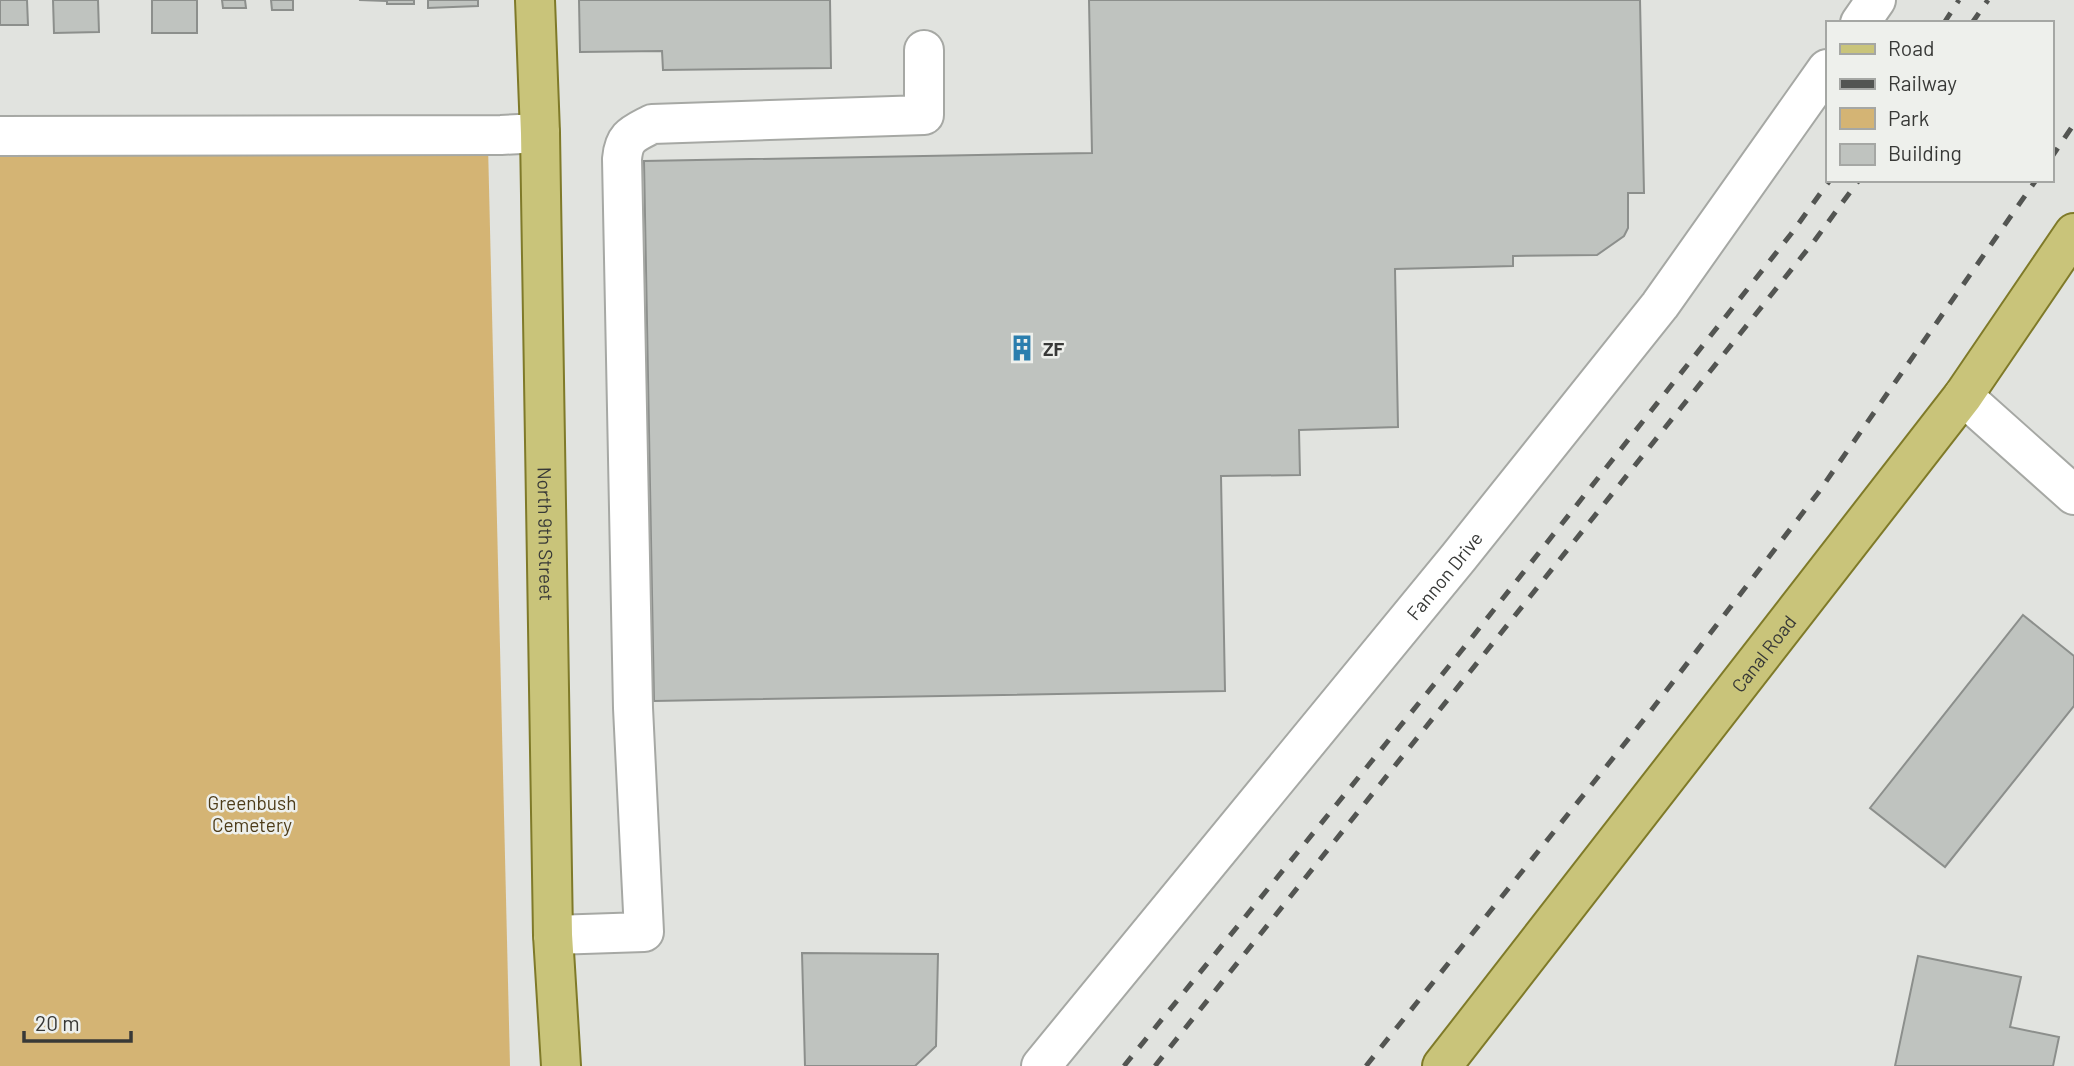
<svg xmlns="http://www.w3.org/2000/svg" width="2074" height="1066" viewBox="0 0 2074 1066" font-family="Barlow,sans-serif">
<style>
.green{fill:#d4b474}
.building{fill:#bfc3bf;stroke:#8c8f8c;stroke-width:2}
.lines{fill:none;stroke-linecap:round;stroke-linejoin:round}
.minor-casing{stroke:#a6a8a4;stroke-width:42}
.major-casing{stroke:#7f7a29;stroke-width:42}
.minor{stroke:#fff;stroke-width:38}
.major{stroke:#c9c47a;stroke-width:38}
.rail{stroke:#535552;stroke-width:5;stroke-dasharray:12 12;stroke-linecap:butt}
.labels{text-anchor:middle;dominant-baseline:central;stroke-width:5;stroke-linejoin:round;paint-order:stroke}
.poi-label{font-size:19px;font-weight:bold;fill:#383937;stroke:#eef0ec;text-anchor:start}
.street-label{font-size:19px;fill:#383937;stroke:#eef0ec}
.park-label{font-size:19px;fill:#4d3c19;stroke:#eef0ec}
</style>
<rect width="100%" height="100%" fill="#e1e3df"/>
<!-- green -->
<path class="green" d="M 488,145 L 510,1066 L 0,1066 L 0,148 Z"/>
<!-- building -->
<path class="building" d="M 0,0 L 27,0 L 28,25 L 0,25 Z
M 53,0 L 98,0 L 99,32 L 54,33 Z
M 152,0 L 197,0 L 197,33 L 152,33 Z
M 222,0 L 245,0 L 246,8 L 223,8 Z
M 271,0 L 293,0 L 293,10 L 272,10 Z
M 359,0 L 414,0 L 414,4 L 387,4 L 387,1 Z
M 428,0 L 478,0 L 478,6 L 428,8 Z
M 579,0 L 830,0 L 831,68 L 663,70 L 662,51 L 580,52 Z
M 1089,0 L 1640,0 L 1644,193 L 1628,193 L 1628,228 L 1624,236 L 1597,255 L 1513,256 L 1513,266 L 1395,269 L 1398,427 L 1299,430 L 1300,475 L 1221,476 L 1225,691 L 654,701 L 644,161 L 1092,153 Z
M 2023,615 L 2074,656 L 2074,706 L 1945,867 L 1870,808 Z
M 802,953 L 938,954 L 936,1046 L 915,1066 L 805,1066 Z
M 1918,956 L 2021,977 L 2010,1027 L 2059,1037 L 2053,1066 L 1895,1066 Z"/>
<g class="lines">
<!-- minor casing -->
<g class="minor-casing">
<g id="minor">
<path d="M 1860,23 L 1876,0"/>
<path d="M 0,136 L 501,135 L 540,133"/>
<path d="M 1963,396 L 2074,495"/>
<path d="M 553,935 L 644,932 L 633,708 L 622,159 C 624,136 633,134 652,124 L 924,115 L 924,50"/>
<path id="s1" d="M 1041,1066 L 1458,558 L 1660,305 L 1827,69"/>
</g>
</g>
<!-- major casing -->
<g class="major-casing">
<g id="major">
<path id="s2" d="M 535,0 L 540,133 L 553,935 L 561,1066"/>
<path id="s3" d="M 1442,1066 L 1963,396 L 2074,233"/>
</g>
</g>
<!-- minor -->
<use href="#minor" class="minor"/>
<!-- major -->
<use href="#major" class="major"/>
<!-- rail -->
<path class="rail" d="M 1944,23 L 1959,0
M 1972,23 L 1988,0
M 2051,158 L 2074,124
M 1124,1066 L 1462,650 L 1791,234 L 1830,180
M 1155,1066 L 1815,240 L 1859,180
M 1366,1066 L 1646,717 L 1818,493 L 2036,180"/>
</g>
<!-- icons -->
<defs>
<g id="building-bare" transform="scale(2.1)"><path d="M-4-6H4V6H1V3H-1V6H-4ZM-2.5-4.3h1.7v1.8h-1.7ZM.8-4.3h1.7v1.8H.8ZM-2.5-1h1.7V.8h-1.7ZM.8-1h1.7V.8H.8Z" fill="#2a7eae" stroke="#eef0ec" stroke-width="2.5" paint-order="stroke"/></g>
</defs>
<g fill-rule="evenodd">
<use href="#building-bare" x="1022" y="348"/>
</g>
<g class="labels">
<!-- poi labels -->
<g class="poi-label">
<text x="1043" y="348">ZF</text>
</g>
<!-- street labels -->
<g class="street-label">
<text stroke="none"><textPath href="#s2" startOffset="534">North 9th Street</textPath></text>
<text stroke="none"><textPath href="#s1" startOffset="635">Fannon Drive</textPath></text>
<text stroke="none"><textPath href="#s3" startOffset="523">Canal Road</textPath></text>
</g>
<!-- park labels -->
<g class="park-label">
<text x="252" y="802">Greenbush<tspan x="252" dy="22">Cemetery</tspan></text>
</g>
</g>
<!-- legend -->
<rect x="1826" y="21" width="228" height="161" fill="#eef0ec" stroke="#a5a7a4" stroke-width="2"/>
<rect x="1840" y="44" width="35" height="10" fill="#c9c47a" stroke="#a5a7a4" stroke-width="2"/>
<text x="1888" y="56" font-size="21" fill="#383937">Road</text>
<rect x="1840" y="79" width="35" height="10" fill="#535552" stroke="#a5a7a4" stroke-width="2"/>
<text x="1888" y="91" font-size="21" fill="#383937">Railway</text>
<rect x="1840" y="108" width="35" height="21" fill="#d4b474" stroke="#a5a7a4" stroke-width="2"/>
<text x="1888" y="126" font-size="21" fill="#383937">Park</text>
<rect x="1840" y="144" width="35" height="21" fill="#bfc3bf" stroke="#a5a7a4" stroke-width="2"/>
<text x="1888" y="161" font-size="21" fill="#383937">Building</text>
<!-- scale -->
<path d="M24 1031v10h107v-10" fill="none" stroke="#383937" stroke-width="3.5"/>
<text x="35" y="1031" font-size="21" fill="#383937" stroke="#eef0ec" stroke-width="5" paint-order="stroke">20 m</text>
</svg>
